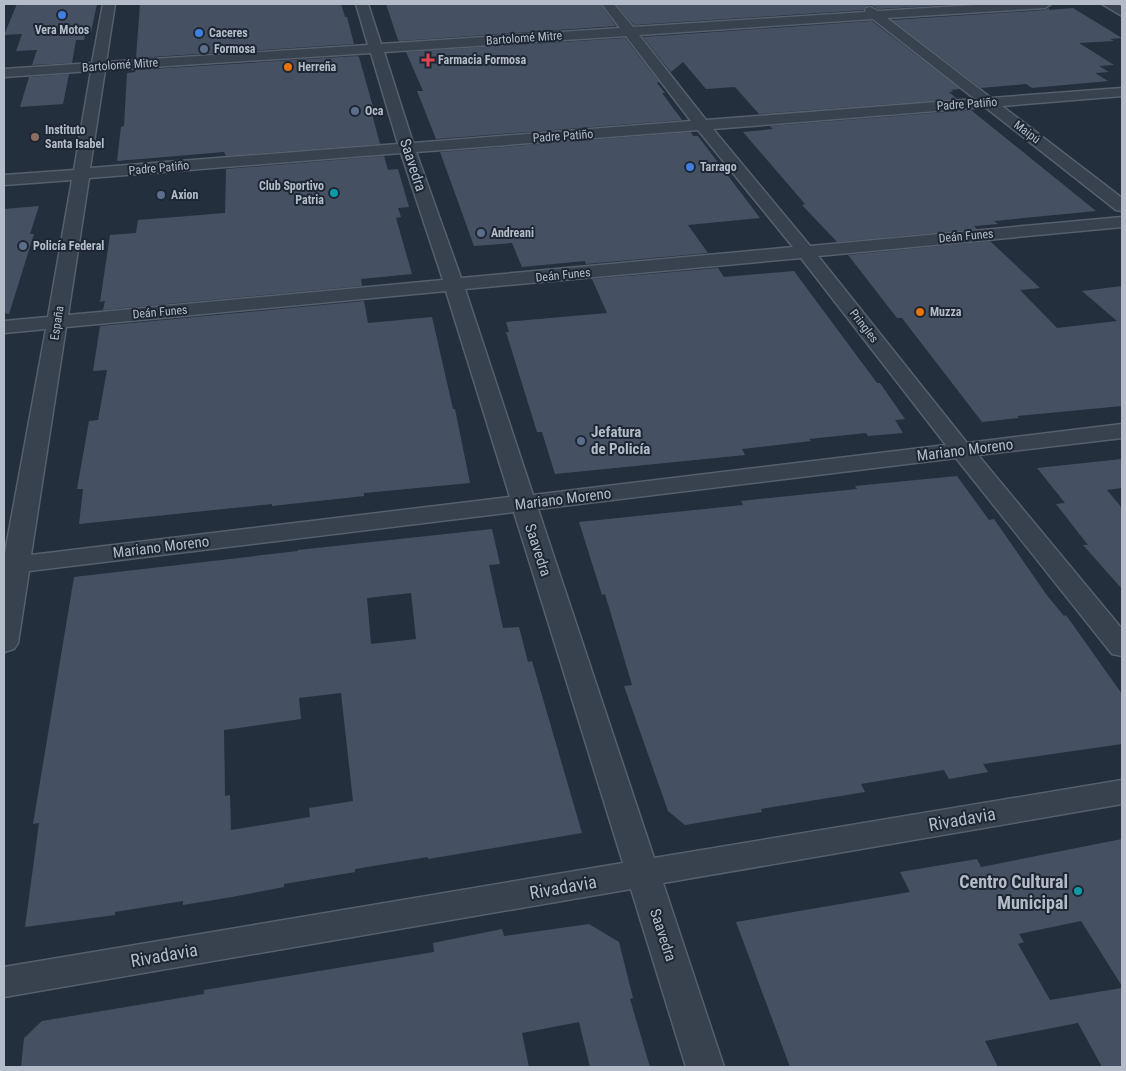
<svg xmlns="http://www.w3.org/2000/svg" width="1126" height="1071" viewBox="0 0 1126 1071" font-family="'Roboto Condensed',sans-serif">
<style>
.building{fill:#455162;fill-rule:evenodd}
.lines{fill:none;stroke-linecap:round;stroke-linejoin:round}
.street-casing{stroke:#565f6c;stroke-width:3}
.street{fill:#38414e;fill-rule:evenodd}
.shop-dot{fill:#3f7fe0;stroke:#1d2633;stroke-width:2}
.service-dot{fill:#5c6f8a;stroke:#1d2633;stroke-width:2}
.health-dot{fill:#e0444e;stroke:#1d2633;stroke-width:2}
.food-dot{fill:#e8710a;stroke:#1d2633;stroke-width:2}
.education-dot{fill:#8d6e63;stroke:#1d2633;stroke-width:2}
.culture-dot{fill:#0f9aa8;stroke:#1d2633;stroke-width:2}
.labels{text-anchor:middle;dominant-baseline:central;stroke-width:4;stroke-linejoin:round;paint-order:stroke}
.far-poi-label{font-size:12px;font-weight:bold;fill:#b4bcc9;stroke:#1d2633;text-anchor:start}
.far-street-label{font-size:12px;fill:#b4bcc9;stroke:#1d2633}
.street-label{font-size:15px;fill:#b4bcc9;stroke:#1d2633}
.poi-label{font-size:15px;font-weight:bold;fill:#b4bcc9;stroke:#1d2633;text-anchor:start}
.near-street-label{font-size:18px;fill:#b4bcc9;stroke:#1d2633}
.near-poi-label{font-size:18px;font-weight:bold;fill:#b4bcc9;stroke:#1d2633;text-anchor:end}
</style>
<rect width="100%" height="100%" fill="#242f3e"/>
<!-- building -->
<path class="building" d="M 17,4 L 97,4 L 91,32 L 86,32 L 84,40 L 76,40 L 72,63 L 32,65 L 37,50 L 16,51 L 22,34 L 4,35 Z
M 140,4 L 341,4 L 345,17 L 347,17 L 354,44 L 136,58 Z
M 386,4 L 600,4 L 616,26 L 400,41 L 398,40 Z
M 616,4 L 966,4 L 878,9 L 870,5 L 866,6 L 864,10 L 634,25 Z
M 1049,8 L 1049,10 L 1073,8 L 1122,38 L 1110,39 L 1114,41 L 1079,43 L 1114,65 L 1099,66 L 1109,72 L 1095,73 L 1108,81 L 1032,88 L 1026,84 L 981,88 L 892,20 L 1045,10 Z
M 872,21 L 960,89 L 951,90 L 953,92 L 949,92 L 957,99 L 759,114 L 735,87 L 706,89 L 683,62 L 671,72 L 643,37 Z
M 625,38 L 659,82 L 657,83 L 665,93 L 662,93 L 682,120 L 436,139 L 417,91 L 423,91 L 406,52 Z
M 357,56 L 359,57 L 375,114 L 372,114 L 380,144 L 226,156 L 224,152 L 117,161 L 121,127 L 124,126 L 127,73 L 135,72 L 136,70 Z
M 69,74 L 63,104 L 20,107 L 29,77 Z
M 971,110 L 1096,211 L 994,221 L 998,224 L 974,226 L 977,229 L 837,242 L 802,205 L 805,204 L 743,132 L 773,129 L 770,126 Z
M 691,132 L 693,136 L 698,136 L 760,218 L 688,225 L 708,253 L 586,264 L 585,261 L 522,267 L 512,243 L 474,246 L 440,152 Z
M 384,156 L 388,170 L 398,169 L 409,207 L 398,208 L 401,217 L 396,218 L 412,274 L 361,279 L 362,286 L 103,310 L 105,301 L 100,302 L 110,235 L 136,233 L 138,220 L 225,213 L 226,169 Z
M 39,206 L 30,234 L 34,234 L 9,314 L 4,313 L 4,209 Z
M 990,241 L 1040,288 L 1020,290 L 1057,328 L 1117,321 L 1082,291 L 1122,286 L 1122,406 L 1017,416 L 1019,418 L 982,422 L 902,318 L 897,318 L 848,255 Z
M 718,268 L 724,277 L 794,271 L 877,383 L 880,383 L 905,419 L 895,420 L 903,433 L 868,436 L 866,433 L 809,439 L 811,441 L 742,449 L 745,455 L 555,474 L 542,432 L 537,432 L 506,332 L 509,332 L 506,322 L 607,313 L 592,279 Z
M 364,301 L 368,323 L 432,317 L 453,409 L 455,409 L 470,483 L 364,493 L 364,496 L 272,506 L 272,504 L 79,524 L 83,489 L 77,489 L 89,421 L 98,420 L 107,370 L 93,371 L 100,326 Z
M 1122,459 L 1122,488 L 1107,490 L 1122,508 L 1122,589 L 1083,545 L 1088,545 L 1056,504 L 1065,503 L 1037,468 Z
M 957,476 L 989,520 L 994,519 L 1046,594 L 1064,616 L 1066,615 L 1122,694 L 1122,744 L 983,764 L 988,772 L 949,779 L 944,770 L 861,784 L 865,792 L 761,809 L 762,812 L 685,825 L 668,811 L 624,686 L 632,685 L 605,594 L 602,595 L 579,522 L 743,505 L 741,501 L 857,489 L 855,486 Z
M 492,529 L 500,564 L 489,565 L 503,628 L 519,627 L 528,662 L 532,661 L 582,833 L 428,859 L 428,857 L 355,869 L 355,872 L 284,884 L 284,887 L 232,897 L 183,905 L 183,901 L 115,912 L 115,915 L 25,927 L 39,823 L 33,824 L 74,577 L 298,551 L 298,550 ZM 411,593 L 416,639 L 371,644 L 367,598 ZM 341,693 L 353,801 L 309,808 L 310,817 L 231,830 L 230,795 L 225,796 L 224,730 L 301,719 L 299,698 Z
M 1122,839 L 1122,986 L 1081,921 L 1019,934 L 1024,942 L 1018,944 L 1050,1000 L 1122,988 L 1122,1067 L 1102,1067 L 1078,1023 L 985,1041 L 998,1067 L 790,1067 L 736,922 L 910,892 L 900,872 L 977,859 L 981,867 Z
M 589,924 L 619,942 L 633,998 L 630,999 L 650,1067 L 590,1067 L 579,1022 L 522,1033 L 529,1067 L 21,1067 L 24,1038 L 42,1021 L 204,994 L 204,990 L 434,952 L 433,943 L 502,929 L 504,936 Z"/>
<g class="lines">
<!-- street casing -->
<g class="street-casing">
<path id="street" d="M 103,4 L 115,4 L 106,62 L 368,45 L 356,4 L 368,4 L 381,44 L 620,28 L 602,4 L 614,4 L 633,27 L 865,12 L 866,8 L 870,7 L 878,11 L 993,4 L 1051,4 L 1045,8 L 887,18 L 991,98 L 1122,88 L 1122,96 L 1002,106 L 1122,198 L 1122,211 L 1116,210 L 985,107 L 713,129 L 810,246 L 1122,217 L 1122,227 L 818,256 L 967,443 L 1122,424 L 1122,438 L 978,455 L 1122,629 L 1122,656 L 1112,654 L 956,458 L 538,509 L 654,858 L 1122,780 L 1122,804 L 663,883 L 724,1067 L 686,1067 L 631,889 L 4,997 L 4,967 L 623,863 L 514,512 L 29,571 L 18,643 L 14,649 L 4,652 L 4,558 L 46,329 L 4,333 L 4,321 L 48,317 L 72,180 L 4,185 L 4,175 L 74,170 L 91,71 L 4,77 L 4,69 L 92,63 ZM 873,19 L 975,99 L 706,120 L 639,35 ZM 626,36 L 691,121 L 413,143 L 384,52 ZM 371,53 L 398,144 L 90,168 L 105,70 ZM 698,130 L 793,247 L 461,278 L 416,152 ZM 401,153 L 443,280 L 68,315 L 89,178 ZM 801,258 L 946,445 L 533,495 L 465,289 ZM 446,291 L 510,497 L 31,555 L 66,327 Z
M 1102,4 L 1117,4 L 1122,7 L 1122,16 Z"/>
</g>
<!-- street -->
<use href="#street" class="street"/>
</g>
<!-- markers -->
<g class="shop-dot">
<circle cx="62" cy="15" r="5"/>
<circle cx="199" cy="33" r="5"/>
<circle cx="690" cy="167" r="5"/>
</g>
<g class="service-dot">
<circle cx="204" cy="49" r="5"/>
<circle cx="355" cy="111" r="5"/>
<circle cx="161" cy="195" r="5"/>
<circle cx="481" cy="233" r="5"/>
<circle cx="23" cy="246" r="5"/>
<circle cx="581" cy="441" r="5"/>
</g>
<path class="health-dot" d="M425.5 52.5h5v5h5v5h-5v5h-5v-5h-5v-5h5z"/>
<g class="food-dot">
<circle cx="288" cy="67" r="5"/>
<circle cx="920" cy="312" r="5"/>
</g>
<circle class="education-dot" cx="35" cy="137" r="5"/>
<g class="culture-dot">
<circle cx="334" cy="193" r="5"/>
<circle cx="1078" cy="891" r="5"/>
</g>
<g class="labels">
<!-- far-poi labels -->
<g class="far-poi-label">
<text x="62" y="30" text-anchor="middle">Vera Motos</text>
<text x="209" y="33">Caceres</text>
<text x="214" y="49">Formosa</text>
<text x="438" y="60">Farmacia Formosa</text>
<text x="298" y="67">Herreña</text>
<text x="365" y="111">Oca</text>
<text x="45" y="130">Instituto<tspan x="45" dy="14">Santa Isabel</tspan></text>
<text x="700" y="167">Tarrago</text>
<text x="324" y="186" text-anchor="end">Club Sportivo<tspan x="324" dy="14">Patria</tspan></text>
<text x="171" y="195">Axion</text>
<text x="491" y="233">Andreani</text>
<text x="33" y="246">Policía Federal</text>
<text x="930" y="312">Muzza</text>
</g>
<!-- far-street labels -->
<g class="far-street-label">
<text transform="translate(524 38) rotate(-4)">Bartolomé Mitre</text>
<text transform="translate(120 65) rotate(-4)">Bartolomé Mitre</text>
<text transform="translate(967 104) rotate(-4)">Padre Patiño</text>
<text transform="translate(1027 132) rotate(37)">Maipú</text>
<text transform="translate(563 136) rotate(-4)">Padre Patiño</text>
<text transform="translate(159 168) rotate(-5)">Padre Patiño</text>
<text transform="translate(966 236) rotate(-5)">Deán Funes</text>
<text transform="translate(563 275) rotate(-6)">Deán Funes</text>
<text transform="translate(160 312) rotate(-5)">Deán Funes</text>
<text transform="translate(57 323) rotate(-81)">España</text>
<text transform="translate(864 326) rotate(52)">Pringles</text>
</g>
<!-- street labels -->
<g class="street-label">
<text transform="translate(413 165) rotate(72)">Saavedra</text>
<text transform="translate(965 450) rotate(-7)">Mariano Moreno</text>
<text transform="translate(563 499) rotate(-7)">Mariano Moreno</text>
<text transform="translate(161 547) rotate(-7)">Mariano Moreno</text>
<text transform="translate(538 550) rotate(72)">Saavedra</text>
<text transform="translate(663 935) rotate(72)">Saavedra</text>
</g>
<!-- poi labels -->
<g class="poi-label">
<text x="591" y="432">Jefatura<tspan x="591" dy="17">de Policía</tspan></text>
</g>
<!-- near-street labels -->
<g class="near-street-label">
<text transform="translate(962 819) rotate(-10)">Rivadavia</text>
<text transform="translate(563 887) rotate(-10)">Rivadavia</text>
<text transform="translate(164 955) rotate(-10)">Rivadavia</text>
</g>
<!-- near-poi labels -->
<g class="near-poi-label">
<text x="1068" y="881">Centro Cultural<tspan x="1068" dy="21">Municipal</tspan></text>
</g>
</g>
<!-- border -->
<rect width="1126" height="1071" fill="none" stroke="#b4bcc9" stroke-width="10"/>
</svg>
